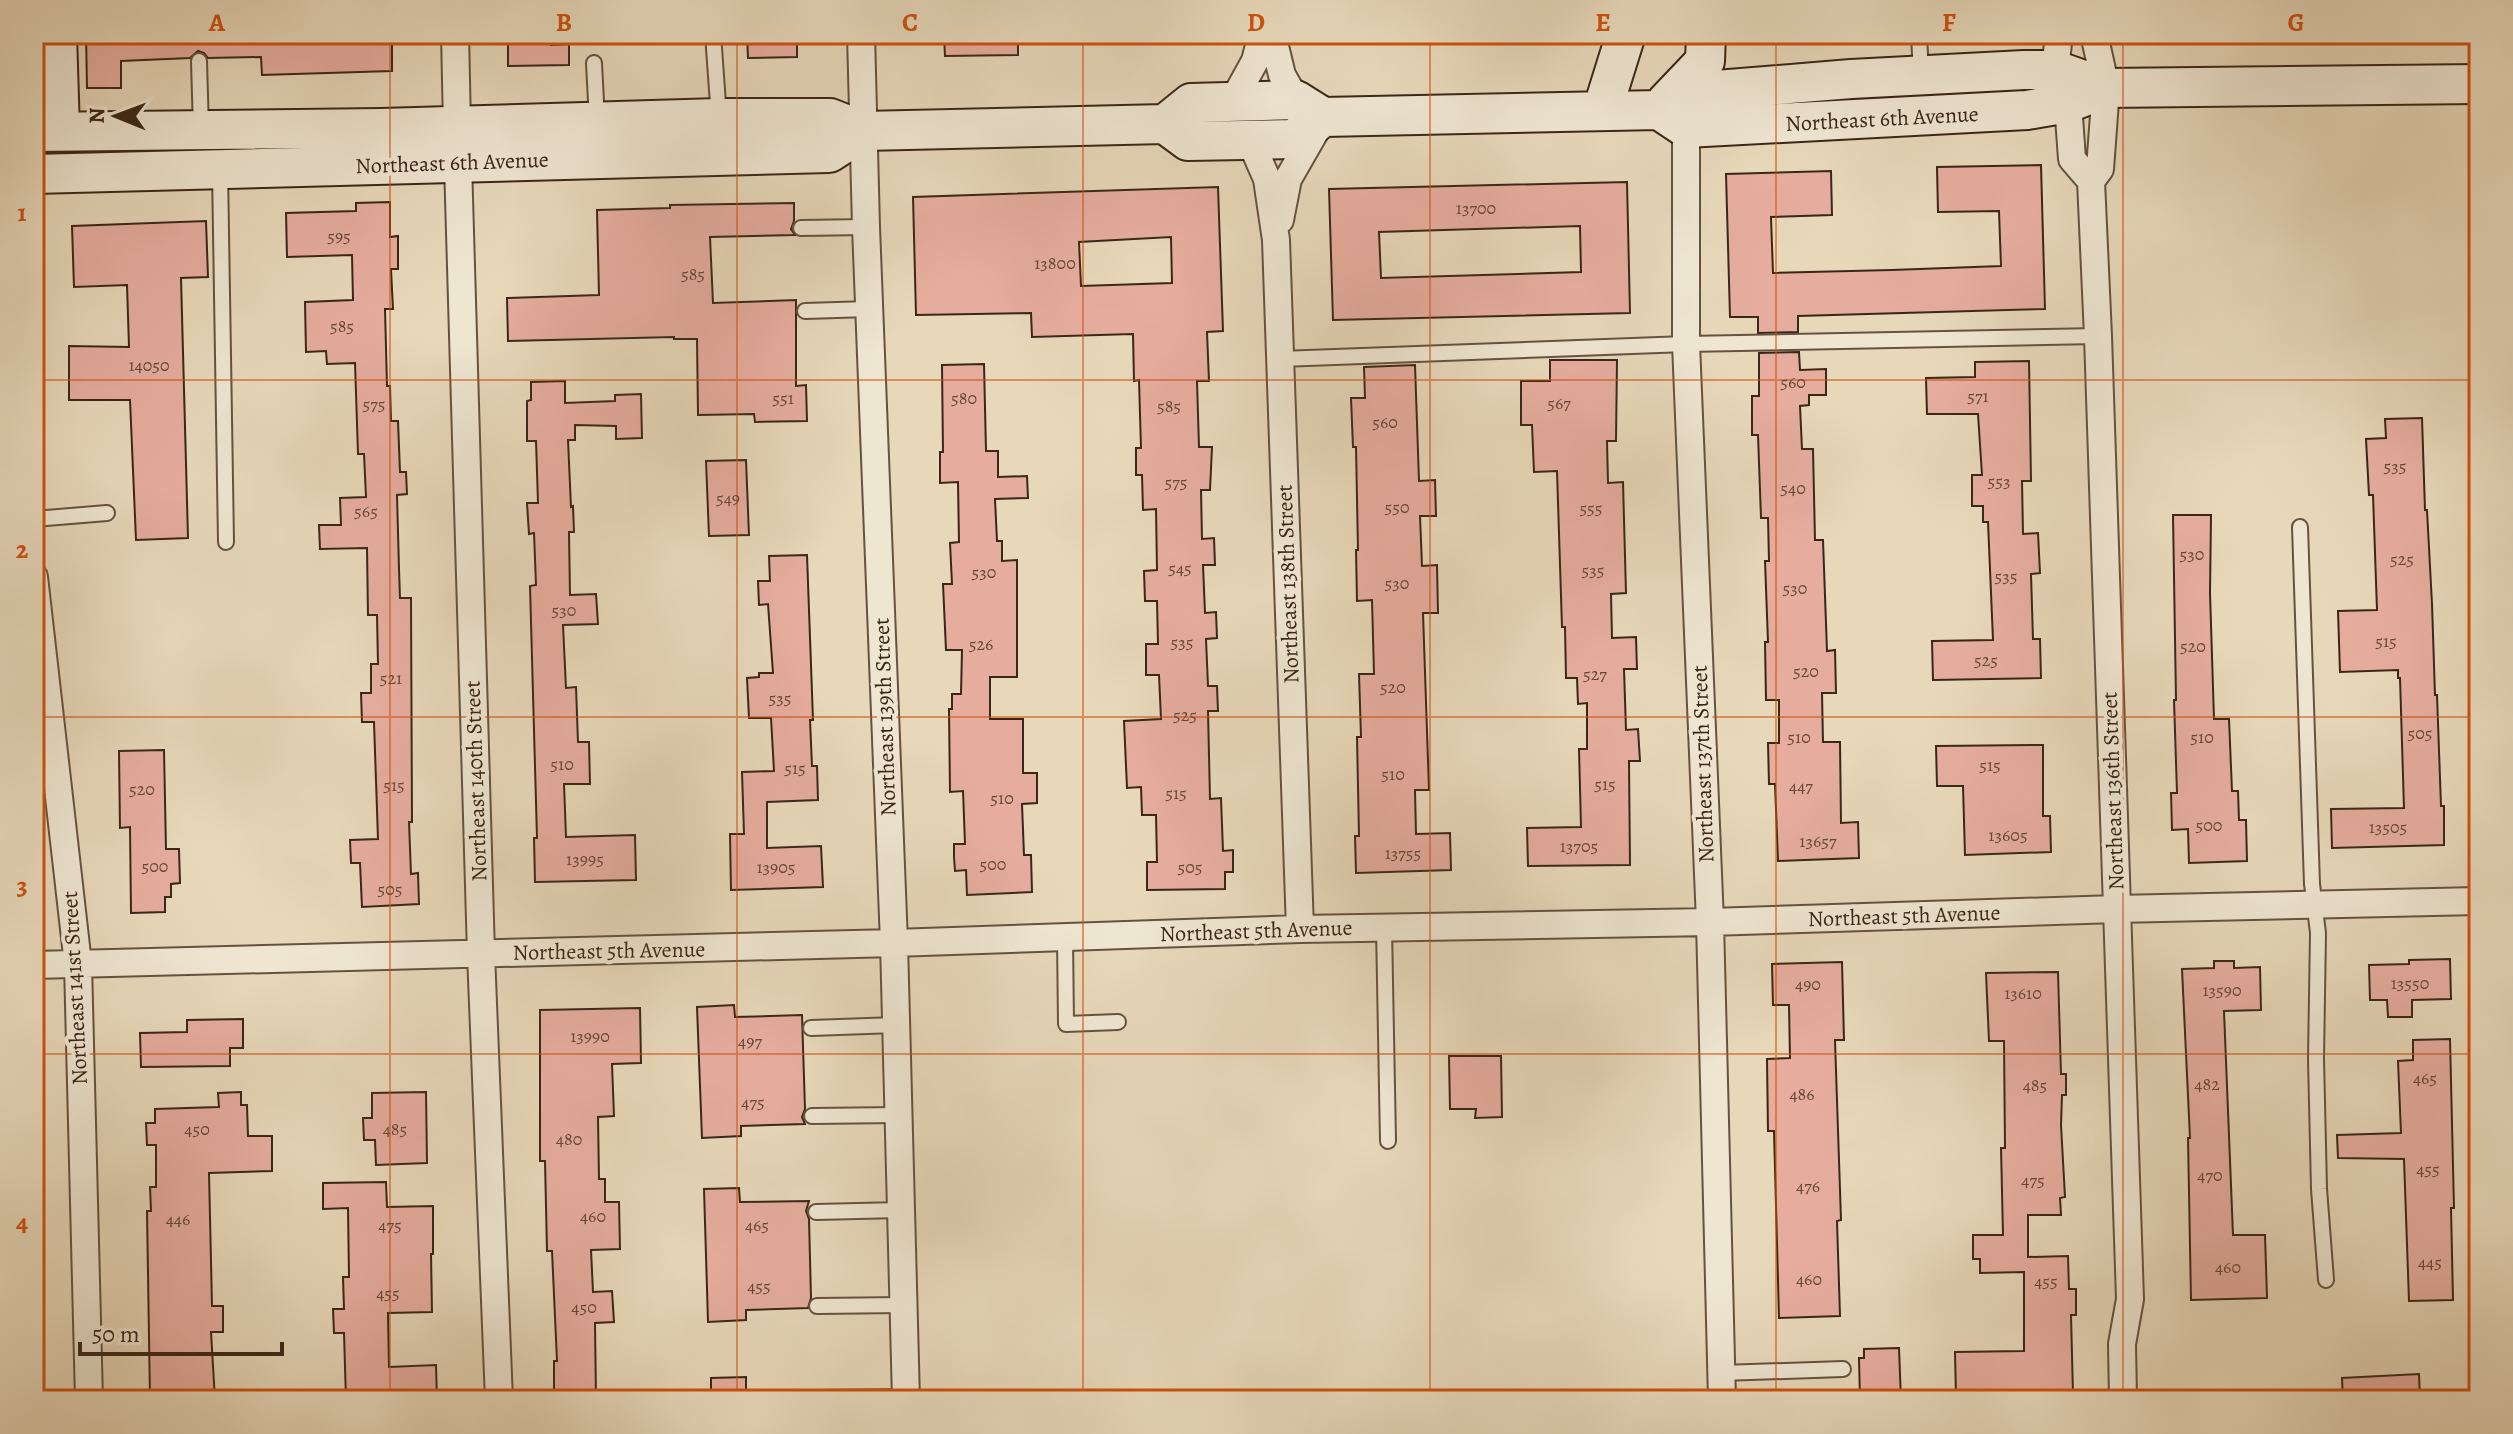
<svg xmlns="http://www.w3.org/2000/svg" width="2513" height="1434" viewBox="0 0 2513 1434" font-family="Alegreya,serif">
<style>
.building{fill:#e6ad9f;stroke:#3a2716;stroke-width:2;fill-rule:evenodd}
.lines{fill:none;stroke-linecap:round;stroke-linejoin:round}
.lane-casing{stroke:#65533f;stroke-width:18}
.street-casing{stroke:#65533f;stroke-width:30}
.secondary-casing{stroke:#3a2716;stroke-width:42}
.lane{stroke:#efe6d2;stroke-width:14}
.street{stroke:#efe6d2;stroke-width:26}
.secondary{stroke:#efe6d2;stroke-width:38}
.grid{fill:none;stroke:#ce520e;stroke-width:2;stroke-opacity:0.55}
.labels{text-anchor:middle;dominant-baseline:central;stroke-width:8;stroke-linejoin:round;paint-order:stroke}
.number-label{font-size:18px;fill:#654838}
.street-label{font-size:22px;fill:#3a2716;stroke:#efe6d2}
.neatline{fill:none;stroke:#ce520e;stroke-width:3}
.grid-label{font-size:26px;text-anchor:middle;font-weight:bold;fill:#ce520e}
</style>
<rect width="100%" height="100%" fill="#e7d8ba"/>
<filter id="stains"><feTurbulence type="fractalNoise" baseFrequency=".0025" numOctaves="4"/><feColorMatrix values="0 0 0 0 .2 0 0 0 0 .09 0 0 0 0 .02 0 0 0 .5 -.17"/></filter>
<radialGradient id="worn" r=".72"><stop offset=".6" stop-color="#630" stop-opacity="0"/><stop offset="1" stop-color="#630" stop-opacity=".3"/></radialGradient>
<!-- building -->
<path class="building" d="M 86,34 L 392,34 L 392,71 L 262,75 L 261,57 L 208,58 L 204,53 L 198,51 L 190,58 L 121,61 L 121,88 L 87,88 Z
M 508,34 L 551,34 L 551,45 L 569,44 L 569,65 L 508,66 Z
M 747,34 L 797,34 L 797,57 L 748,58 Z
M 944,34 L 1018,34 L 1018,55 L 945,56 Z
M 2041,165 L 2045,309 L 1798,316 L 1798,332 L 1758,333 L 1758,317 L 1730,317 L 1726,174 L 1831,171 L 1832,215 L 1771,217 L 1773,273 L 1892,270 L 2001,266 L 1999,211 L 1938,212 L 1937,167 Z
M 1627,182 L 1630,313 L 1333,320 L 1329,189 ZM 1580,226 L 1581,272 L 1381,278 L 1379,232 Z
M 1218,187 L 1223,331 L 1207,332 L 1209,381 L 1197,381 L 1199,447 L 1212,447 L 1210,490 L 1201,490 L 1202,539 L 1214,538 L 1215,565 L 1203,565 L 1205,613 L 1216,612 L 1217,638 L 1206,639 L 1208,686 L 1217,686 L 1218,711 L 1208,711 L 1210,799 L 1221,798 L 1223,851 L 1233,850 L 1233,872 L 1225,872 L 1225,889 L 1147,890 L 1147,862 L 1157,862 L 1156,815 L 1142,815 L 1141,787 L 1127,788 L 1124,721 L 1161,719 L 1159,675 L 1146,675 L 1146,644 L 1158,644 L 1157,601 L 1145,601 L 1144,571 L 1157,570 L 1156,509 L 1143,510 L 1142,475 L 1136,475 L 1136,448 L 1141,448 L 1139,380 L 1134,381 L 1133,334 L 1032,337 L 1031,313 L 916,315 L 913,197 ZM 1171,237 L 1172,283 L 1081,286 L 1079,242 Z
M 390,202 L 390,237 L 398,236 L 398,269 L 391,269 L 393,309 L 385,309 L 387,386 L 390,386 L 391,421 L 398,421 L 400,472 L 406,472 L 407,494 L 397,495 L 399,569 L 400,598 L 411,598 L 412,822 L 409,822 L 411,874 L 418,873 L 419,904 L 362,907 L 360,863 L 351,863 L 350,840 L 378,839 L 374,722 L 362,722 L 361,693 L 371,693 L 371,664 L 378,664 L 377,615 L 368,615 L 367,548 L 320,549 L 319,525 L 341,525 L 340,498 L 366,497 L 364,454 L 358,454 L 355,363 L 327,364 L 326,351 L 306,352 L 305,302 L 353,300 L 352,255 L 287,257 L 286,213 L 356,211 L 356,203 Z
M 794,203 L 794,221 L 791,229 L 795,235 L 710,237 L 713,303 L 796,300 L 796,386 L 806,385 L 807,421 L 755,422 L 754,414 L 698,415 L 697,339 L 674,339 L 674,337 L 508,341 L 507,298 L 599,295 L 597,210 L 670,208 L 670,205 Z
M 206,221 L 208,277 L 181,278 L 188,538 L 136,540 L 130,400 L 69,400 L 69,346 L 129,347 L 127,285 L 74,287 L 72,226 Z
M 1799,352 L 1800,370 L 1826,369 L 1826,395 L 1809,395 L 1809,405 L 1800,406 L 1802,449 L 1813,449 L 1815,540 L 1823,540 L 1827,651 L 1835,650 L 1836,693 L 1822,693 L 1823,742 L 1840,742 L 1841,823 L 1858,822 L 1859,858 L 1778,861 L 1775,784 L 1769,784 L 1768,743 L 1779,743 L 1779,700 L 1766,700 L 1765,642 L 1768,642 L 1765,561 L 1769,561 L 1768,518 L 1761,518 L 1758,435 L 1752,435 L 1752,396 L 1759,396 L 1759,353 Z
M 1550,360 L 1617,360 L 1616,441 L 1607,441 L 1608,483 L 1623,482 L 1626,593 L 1611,594 L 1612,638 L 1636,637 L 1637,669 L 1624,669 L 1626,730 L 1638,729 L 1640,761 L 1629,761 L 1630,865 L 1528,866 L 1527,828 L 1581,827 L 1579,749 L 1587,749 L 1587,703 L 1578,704 L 1577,678 L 1566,678 L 1565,627 L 1562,627 L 1557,471 L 1534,472 L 1532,425 L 1521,425 L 1521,381 L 1550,381 Z
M 2029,361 L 2031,481 L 2022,481 L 2023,534 L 2038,533 L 2040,573 L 2031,574 L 2033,639 L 2040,639 L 2041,678 L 1933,680 L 1932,641 L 1993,640 L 1988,522 L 1983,522 L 1983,506 L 1972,506 L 1972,475 L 1982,475 L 1978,414 L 1927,414 L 1926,378 L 1975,377 L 1975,362 Z
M 984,364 L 986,451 L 998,451 L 998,477 L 1027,476 L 1028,498 L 995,499 L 997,541 L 1002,541 L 1002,561 L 1017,560 L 1017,677 L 990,677 L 990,719 L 1023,719 L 1023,773 L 1037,773 L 1037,803 L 1022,804 L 1024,855 L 1031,855 L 1032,892 L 967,895 L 966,870 L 955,871 L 954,857 L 954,844 L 965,844 L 963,791 L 950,792 L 949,709 L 952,709 L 952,694 L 961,694 L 962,650 L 946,650 L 943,584 L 952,584 L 950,543 L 959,542 L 958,482 L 940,483 L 940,452 L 943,452 L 942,365 Z
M 1415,365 L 1419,481 L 1435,480 L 1436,516 L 1420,516 L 1422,566 L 1437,565 L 1438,613 L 1423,613 L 1429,790 L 1415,790 L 1416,834 L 1450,833 L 1451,870 L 1356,873 L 1355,836 L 1359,836 L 1357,737 L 1361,737 L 1359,674 L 1374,674 L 1372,600 L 1357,601 L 1356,550 L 1358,550 L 1356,447 L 1353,447 L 1351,398 L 1365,398 L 1364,367 Z
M 565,381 L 565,403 L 615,401 L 615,395 L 641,394 L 642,438 L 616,439 L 616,426 L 575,425 L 575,440 L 568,440 L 571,507 L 573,506 L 574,532 L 569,532 L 570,595 L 596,594 L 598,624 L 563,625 L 566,688 L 576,687 L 578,742 L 589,742 L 590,784 L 564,784 L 566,837 L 635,835 L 636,880 L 535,882 L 534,838 L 537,838 L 530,586 L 536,585 L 534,533 L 529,534 L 527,503 L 538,503 L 536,441 L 527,441 L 527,401 L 531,400 L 531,382 Z
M 2422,418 L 2425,510 L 2427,510 L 2432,604 L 2435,695 L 2437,695 L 2441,806 L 2444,806 L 2444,845 L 2332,848 L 2331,809 L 2404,808 L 2400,678 L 2398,678 L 2398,670 L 2340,672 L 2338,611 L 2377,610 L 2373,495 L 2369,495 L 2366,439 L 2386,438 L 2385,419 Z
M 746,460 L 749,535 L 709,536 L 706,461 Z
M 2173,515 L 2211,515 L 2210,593 L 2214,719 L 2229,719 L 2232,791 L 2238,791 L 2239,820 L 2246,820 L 2247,861 L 2189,863 L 2188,829 L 2172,830 L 2171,793 L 2177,793 L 2174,700 L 2176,700 Z
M 807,555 L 813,720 L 810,720 L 812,766 L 817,766 L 818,800 L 767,802 L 767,848 L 821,846 L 823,887 L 731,890 L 730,834 L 744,834 L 742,772 L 774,771 L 771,718 L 749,718 L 747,678 L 759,677 L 759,673 L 773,673 L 768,604 L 759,605 L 758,581 L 770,581 L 769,556 Z
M 2043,745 L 2043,816 L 2050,816 L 2051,852 L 1965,855 L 1963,786 L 1937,786 L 1936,746 Z
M 164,750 L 166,849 L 179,849 L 180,883 L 171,884 L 171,897 L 165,897 L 165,912 L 131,913 L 130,827 L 120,828 L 119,751 Z
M 2450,959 L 2451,999 L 2412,1000 L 2412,1017 L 2388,1017 L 2387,1000 L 2370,1000 L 2369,965 L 2409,964 L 2409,960 Z
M 2214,961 L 2234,961 L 2234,968 L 2260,967 L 2261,1010 L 2224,1011 L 2233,1235 L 2265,1235 L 2267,1298 L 2191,1300 L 2188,1138 L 2190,1138 L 2182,969 L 2214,968 Z
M 1842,962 L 1844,1040 L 1835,1040 L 1841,1220 L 1837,1221 L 1840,1316 L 1779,1318 L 1774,1131 L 1768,1131 L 1767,1059 L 1790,1058 L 1789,1005 L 1773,1005 L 1772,964 Z
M 2058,972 L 2061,1074 L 2066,1074 L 2066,1095 L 2062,1095 L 2061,1125 L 2065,1197 L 2060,1198 L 2061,1215 L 2028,1215 L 2028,1257 L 2068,1256 L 2069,1289 L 2076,1289 L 2076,1315 L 2071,1315 L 2073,1394 L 1956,1396 L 1955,1352 L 2024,1351 L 2024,1272 L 1980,1273 L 1980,1259 L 1973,1259 L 1973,1235 L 2003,1235 L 2001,1148 L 2005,1148 L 2004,1041 L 1989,1041 L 1986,973 Z
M 734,1005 L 735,1017 L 802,1015 L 805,1109 L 802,1117 L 805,1124 L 741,1126 L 741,1136 L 702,1138 L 697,1007 Z
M 640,1008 L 641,1063 L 612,1064 L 614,1116 L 598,1117 L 599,1179 L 605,1179 L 605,1202 L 619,1202 L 620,1249 L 591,1250 L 593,1292 L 612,1291 L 614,1322 L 595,1323 L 596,1400 L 554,1400 L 554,1361 L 557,1361 L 552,1251 L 547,1251 L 545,1161 L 540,1161 L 540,1010 Z
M 243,1019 L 243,1048 L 230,1048 L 230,1066 L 141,1067 L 140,1033 L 187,1032 L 187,1020 Z
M 2450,1039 L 2454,1208 L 2451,1208 L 2453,1300 L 2409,1301 L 2404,1159 L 2338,1158 L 2337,1135 L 2401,1133 L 2398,1061 L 2413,1060 L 2413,1040 Z
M 1449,1056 L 1501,1056 L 1502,1117 L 1475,1118 L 1476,1109 L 1450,1109 Z
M 241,1092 L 241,1105 L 247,1105 L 248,1136 L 272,1136 L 272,1171 L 209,1173 L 212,1306 L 223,1306 L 223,1332 L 211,1332 L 215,1400 L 150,1400 L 147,1211 L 151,1211 L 150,1187 L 156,1187 L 156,1145 L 147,1145 L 146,1123 L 155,1123 L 155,1109 L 219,1107 L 218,1093 Z
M 426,1092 L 427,1163 L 376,1165 L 375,1140 L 364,1140 L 363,1118 L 372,1118 L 372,1093 Z
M 386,1182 L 387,1207 L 433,1206 L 433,1254 L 431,1254 L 432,1312 L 388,1313 L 389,1367 L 436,1365 L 437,1400 L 346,1400 L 344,1333 L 334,1333 L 333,1309 L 344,1309 L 343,1277 L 349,1277 L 348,1208 L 323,1209 L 323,1183 Z
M 739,1188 L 740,1202 L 809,1201 L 806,1211 L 809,1219 L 811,1298 L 808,1308 L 746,1310 L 746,1320 L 708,1322 L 704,1189 Z
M 1899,1348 L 1901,1400 L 1860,1400 L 1859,1358 L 1864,1358 L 1864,1349 Z
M 2419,1374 L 2420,1400 L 2343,1400 L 2342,1378 Z
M 746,1377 L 746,1400 L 711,1400 L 711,1378 Z"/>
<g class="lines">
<!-- lane casing -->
<g class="lane-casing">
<path id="lane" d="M 713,34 L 719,118
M 1919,34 L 1921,75
M 199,61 L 201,130
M 594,63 L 597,121
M 220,170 L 226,542
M 801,228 L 866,227
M 805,311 L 869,309
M 1280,359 L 1686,344 L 2098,336
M 34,519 L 107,513
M 2300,527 L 2312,884 L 2318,933 L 2316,1059 L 2319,1189 L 2326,1280
M 1384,928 L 1388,1141
M 1065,937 L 1066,1024 L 1118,1022
M 811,1028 L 896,1025
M 812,1116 L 898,1115
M 816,1212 L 901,1210
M 817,1306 L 903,1305
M 1721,1373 L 1843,1369
M 822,1398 L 906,1397"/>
</g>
<!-- street casing -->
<g class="street-casing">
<path id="street" d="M 455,34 L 457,126
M 861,34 L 866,227 L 894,943 L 906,1400
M 1272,34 L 1282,75 L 1296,100
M 2055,70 L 2059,34
M 1233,101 L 1255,61 L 1262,34
M 2068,103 L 2072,159 L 2091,181 L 2098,336 L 2130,1299 L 2122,1344 L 2123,1400
M 1686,128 L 1686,344 L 1710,922 L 1722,1400
M 1250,140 L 1267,179 L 1276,240 L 1300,929
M 458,163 L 481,954 L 499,1400
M 2091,181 L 2100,169 L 2106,88 L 2094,34
M 1280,220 L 1288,179 L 1319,125
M 34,577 L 78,964 L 89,1400
M 34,965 L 894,943 L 1300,929 L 1710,922 L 2116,909 L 2479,901"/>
</g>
<!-- secondary casing -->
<g class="secondary-casing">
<path id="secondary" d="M 57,34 L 60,131
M 1666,102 L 1705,61 L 1706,34
M 1659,110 L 1686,128 L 2027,110 L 2068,103 L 2106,88
M 1602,111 L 1626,34
M 1165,124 L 1191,103 L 1296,100 L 1323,117 L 1659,110 L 1692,92 L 1851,79 L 2024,70 L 2055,70 L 2106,88 L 2479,84
M 34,132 L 381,128 L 719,118 L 830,118 L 863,131 L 1165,124 L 1188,141 L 1294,139 L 1323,117
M 34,174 L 829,153 L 863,131"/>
</g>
<!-- lane -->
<use href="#lane" class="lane"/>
<!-- street -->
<use href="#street" class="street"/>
<!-- secondary -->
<use href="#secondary" class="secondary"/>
</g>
<!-- grid -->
<path class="grid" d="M 390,34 L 390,1400M 737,34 L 737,1400M 1083,34 L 1083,1400M 1430,34 L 1430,1400M 1776,34 L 1776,1400M 2123,34 L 2123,1400M 34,380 L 2479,380M 34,717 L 2479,717M 34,1054 L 2479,1054"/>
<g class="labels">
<!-- number labels -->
<g class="number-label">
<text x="1476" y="208">13700</text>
<text x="339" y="236">595</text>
<text x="1055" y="263">13800</text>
<text x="693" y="274">585</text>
<text x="342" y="326">585</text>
<text x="149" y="365">14050</text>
<text x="1793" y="382">560</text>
<text x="1978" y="396">571</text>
<text x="783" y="398">551</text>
<text x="964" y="398">580</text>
<text x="1559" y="403">567</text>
<text x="374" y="404">575</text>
<text x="1169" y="406">585</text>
<text x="1385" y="422">560</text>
<text x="2395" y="466">535</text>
<text x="1999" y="481">553</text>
<text x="1176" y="482">575</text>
<text x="1793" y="488">540</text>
<text x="728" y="498">549</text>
<text x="1397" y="507">550</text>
<text x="1591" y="508">555</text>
<text x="366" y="511">565</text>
<text x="2192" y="554">530</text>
<text x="2402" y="559">525</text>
<text x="1180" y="568">545</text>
<text x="1593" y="570">535</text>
<text x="984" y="572">530</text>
<text x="2006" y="576">535</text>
<text x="1397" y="583">530</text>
<text x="1795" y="588">530</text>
<text x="564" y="610">530</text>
<text x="2386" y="641">515</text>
<text x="1182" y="642">535</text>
<text x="981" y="644">526</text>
<text x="2193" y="646">520</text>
<text x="1986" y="660">525</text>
<text x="1806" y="671">520</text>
<text x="1595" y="674">527</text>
<text x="391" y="678">521</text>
<text x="1393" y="687">520</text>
<text x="780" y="698">535</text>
<text x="1185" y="715">525</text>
<text x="2420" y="733">505</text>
<text x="1799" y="737">510</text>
<text x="2202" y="737">510</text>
<text x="562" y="764">510</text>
<text x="1990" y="765">515</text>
<text x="795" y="768">515</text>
<text x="1393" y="774">510</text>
<text x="1605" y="784">515</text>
<text x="394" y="785">515</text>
<text x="1801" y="786">447</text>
<text x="142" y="789">520</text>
<text x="1176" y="793">515</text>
<text x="1002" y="798">510</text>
<text x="2209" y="825">500</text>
<text x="2388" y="827">13505</text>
<text x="2008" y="835">13605</text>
<text x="1818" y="841">13657</text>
<text x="1579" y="846">13705</text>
<text x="1403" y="853">13755</text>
<text x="585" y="859">13995</text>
<text x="993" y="864">500</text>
<text x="155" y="866">500</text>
<text x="776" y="867">13905</text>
<text x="1190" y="867">505</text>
<text x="390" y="889">505</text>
<text x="2410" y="983">13550</text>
<text x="1808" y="984">490</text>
<text x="2222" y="990">13590</text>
<text x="2023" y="993">13610</text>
<text x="590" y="1036">13990</text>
<text x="750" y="1041">497</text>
<text x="2425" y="1078">465</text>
<text x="2207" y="1084">482</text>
<text x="2035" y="1085">485</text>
<text x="1802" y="1094">486</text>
<text x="753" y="1102">475</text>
<text x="197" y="1129">450</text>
<text x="395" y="1129">485</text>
<text x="569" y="1139">480</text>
<text x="2428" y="1169">455</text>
<text x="2210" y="1175">470</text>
<text x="2033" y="1180">475</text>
<text x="1808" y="1186">476</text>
<text x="593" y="1216">460</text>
<text x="178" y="1219">446</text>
<text x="390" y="1225">475</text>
<text x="757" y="1225">465</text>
<text x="2430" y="1262">445</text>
<text x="2228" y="1267">460</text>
<text x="1809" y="1279">460</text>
<text x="2046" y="1281">455</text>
<text x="759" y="1286">455</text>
<text x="388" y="1293">455</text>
<text x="584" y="1307">450</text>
</g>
<!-- street labels -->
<g class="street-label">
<text transform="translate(1882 119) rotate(-3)">Northeast 6th Avenue</text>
<text transform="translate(452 163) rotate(-2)">Northeast 6th Avenue</text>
<text transform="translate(1288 584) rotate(-92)">Northeast 138th Street</text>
<text transform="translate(885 717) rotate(-92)">Northeast 139th Street</text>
<text transform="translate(1703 764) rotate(-92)">Northeast 137th Street</text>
<text transform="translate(476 781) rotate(-92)">Northeast 140th Street</text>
<text transform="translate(2113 791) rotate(-92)">Northeast 136th Street</text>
<text transform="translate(1904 916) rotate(-2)">Northeast 5th Avenue</text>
<text transform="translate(1256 931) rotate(-2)">Northeast 5th Avenue</text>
<text transform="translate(609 951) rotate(-1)">Northeast 5th Avenue</text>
<text transform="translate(75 988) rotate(-93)">Northeast 141st Street</text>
</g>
</g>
<!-- margin -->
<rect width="2513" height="1434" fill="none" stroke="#e7d8ba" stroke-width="88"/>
<!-- north arrow -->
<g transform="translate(116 116) rotate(271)" stroke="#efe6d2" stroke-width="6" paint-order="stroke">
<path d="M0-6L14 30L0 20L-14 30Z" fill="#3a2716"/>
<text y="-12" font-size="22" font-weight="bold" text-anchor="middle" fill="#3a2716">N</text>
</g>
<!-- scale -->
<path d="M80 1342v12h202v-12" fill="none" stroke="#3a2716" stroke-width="4"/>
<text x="92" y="1342" font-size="24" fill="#3a2716" stroke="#efe6d2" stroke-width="6" paint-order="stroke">50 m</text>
<rect x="44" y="44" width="2425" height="1346" class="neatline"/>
<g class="grid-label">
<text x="217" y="31">A</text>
<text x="564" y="31">B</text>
<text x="910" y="31">C</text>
<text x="1256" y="31">D</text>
<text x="1603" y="31">E</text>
<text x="1949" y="31">F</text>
<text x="2296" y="31">G</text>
<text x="22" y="221">1</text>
<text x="22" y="558">2</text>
<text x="22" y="894">3</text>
<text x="22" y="1231">4</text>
</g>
<rect width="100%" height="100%" filter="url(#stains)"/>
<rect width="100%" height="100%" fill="url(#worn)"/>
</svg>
